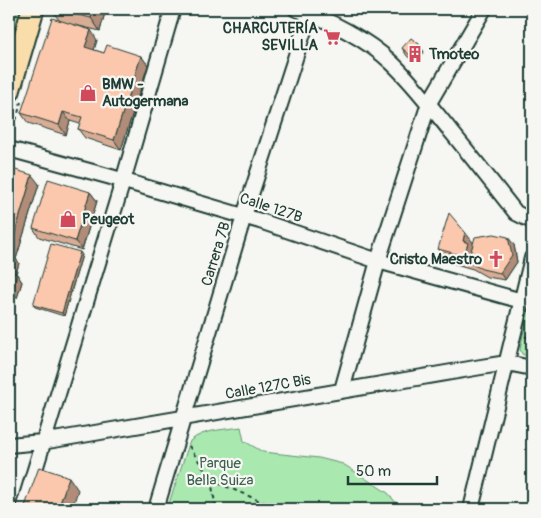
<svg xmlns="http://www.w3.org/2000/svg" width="541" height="518" viewBox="0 0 541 518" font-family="Pangolin,sans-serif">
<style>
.green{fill:#a9e8af;stroke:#649272}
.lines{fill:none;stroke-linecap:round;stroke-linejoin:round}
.minor-casing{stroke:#1f3d34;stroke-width:18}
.primary-casing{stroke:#1f3d34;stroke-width:25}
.path{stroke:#1f3d34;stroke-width:2;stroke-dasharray:4 4;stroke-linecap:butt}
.minor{stroke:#f6f6f2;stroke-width:14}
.primary{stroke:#f9deab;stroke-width:21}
.wall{fill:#d9ac95;stroke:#1f3d34}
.shaded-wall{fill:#b08c79;stroke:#1f3d34}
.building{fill:#fcc8ad;stroke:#1f3d34}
.labels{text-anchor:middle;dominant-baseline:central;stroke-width:4.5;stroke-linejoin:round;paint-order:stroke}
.poi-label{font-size:15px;font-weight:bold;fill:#1f3d34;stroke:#f6f6f2;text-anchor:start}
.street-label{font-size:15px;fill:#1f3d34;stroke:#f6f6f2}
.park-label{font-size:15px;fill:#3b5f4d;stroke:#f6f6f2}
</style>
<rect width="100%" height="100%" fill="#f6f6f2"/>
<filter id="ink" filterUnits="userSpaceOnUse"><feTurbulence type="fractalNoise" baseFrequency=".02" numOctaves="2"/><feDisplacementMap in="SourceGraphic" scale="10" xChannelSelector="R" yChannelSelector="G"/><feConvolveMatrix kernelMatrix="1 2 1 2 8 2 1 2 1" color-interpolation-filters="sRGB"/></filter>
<g filter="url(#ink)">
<!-- green -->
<path class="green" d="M 9,9 L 23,9 L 9,60 Z
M 532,294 L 532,358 L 522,354 L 520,349 Z
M 241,427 L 244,441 L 263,452 L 319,458 L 343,464 L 388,493 L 401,509 L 167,509 L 190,441 C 204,429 224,430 241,427 Z"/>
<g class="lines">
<!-- minor casing -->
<g class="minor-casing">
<path id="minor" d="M 296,9 C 328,19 368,40 392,63 C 413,83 431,107 449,129 C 472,157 494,185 516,213 L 532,221
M 9,149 L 111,177 L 260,221 L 378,261 L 522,301
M 342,390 L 378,261 L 429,103 L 484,9
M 9,445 L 42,442 L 481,367 L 507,363 L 532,368
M 23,509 L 123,181 L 173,9
M 156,509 L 244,216 L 311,9
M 471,509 L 532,258"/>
</g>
<!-- primary casing -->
<g class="primary-casing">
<path id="primary" d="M 9,91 L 33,9"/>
</g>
<!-- path -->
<path class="path" d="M 12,136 L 21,102
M 525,337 L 532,336
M 189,446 L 211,480 L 216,509
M 211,480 L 279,509"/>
<!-- minor -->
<use href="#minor" class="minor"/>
<!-- primary -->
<use href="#primary" class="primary"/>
</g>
<!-- wall -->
<path class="wall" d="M 51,9 L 106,9 L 100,31 L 75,25 L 97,40 L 94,50 L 104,53 L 141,56 L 148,65 L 121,150 L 85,138 L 78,129 L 80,124 L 70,121 L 66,135 L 28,123 L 21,113 L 59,20 Z
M 402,48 L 424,52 L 415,62 L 407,56 Z
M 9,168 L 39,184 L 16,259 L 19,263 L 16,274 L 22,282 L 17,298 L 9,296 Z
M 90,192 L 97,201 L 82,250 L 39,237 L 33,228 Z
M 473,243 L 514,245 L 517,262 L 505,280 L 487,277 L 473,269 L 448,262 L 438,249 Z
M 82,255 L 64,316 L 35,307 L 33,305 Z"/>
<!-- shaded-wall -->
<path class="shaded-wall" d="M 93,9 L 106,9 L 100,31 L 91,18 Z
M 91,30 L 97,40 L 92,57 L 85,47 Z
M 419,44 L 424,52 L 415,62 L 410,55 Z
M 141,56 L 148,65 L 121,150 L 114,140 Z
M 63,112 L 70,121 L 66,135 L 59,125 Z
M 32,175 L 39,184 L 16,259 L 19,263 L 14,279 L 9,272 L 13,258 L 9,253 Z
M 90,192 L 97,201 L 82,250 L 75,241 Z
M 465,232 L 475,245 L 468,262 L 464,256 L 463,241 Z
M 508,237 L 514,245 L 517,262 L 505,280 L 500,273 Z
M 80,252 L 82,255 L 64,316 L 62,313 Z
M 17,274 L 22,282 L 17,298 L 12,291 Z
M 69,477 L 78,490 L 72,509 L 58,509 Z"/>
<!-- building -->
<path class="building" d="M 53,9 L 93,9 L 91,18 Z
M 52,18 L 91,30 L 85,47 L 104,53 L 107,45 L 141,56 L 114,140 L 78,129 L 82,117 L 63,112 L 59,125 L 21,113 Z
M 411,38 L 419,44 L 410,55 L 402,48 Z
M 9,168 L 32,175 L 9,253 Z
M 48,179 L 90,192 L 75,241 L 33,228 Z
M 449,213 L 465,232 L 463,241 L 468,243 L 464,256 L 438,249 Z
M 494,234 L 508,237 L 512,255 L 500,273 L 482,269 L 468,262 L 475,237 Z
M 51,244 L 80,252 L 62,313 L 33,305 Z
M 9,254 L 14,256 L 9,272 L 17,274 L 12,291 L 9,290 Z
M 39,467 L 69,477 L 58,509 L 24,509 Z"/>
</g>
<!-- icons -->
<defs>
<g id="supermarket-bare" transform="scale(1.35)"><path d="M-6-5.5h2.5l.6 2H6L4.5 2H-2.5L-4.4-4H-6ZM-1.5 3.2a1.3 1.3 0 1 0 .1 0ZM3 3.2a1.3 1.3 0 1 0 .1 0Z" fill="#d1495b" stroke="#f6f6f2" stroke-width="2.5" paint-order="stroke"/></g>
<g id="building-bare" transform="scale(1.35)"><path d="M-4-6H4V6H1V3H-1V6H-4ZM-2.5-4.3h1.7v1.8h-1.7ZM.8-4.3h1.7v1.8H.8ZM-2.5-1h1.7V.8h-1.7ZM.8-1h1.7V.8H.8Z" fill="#d1495b" stroke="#f6f6f2" stroke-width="2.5" paint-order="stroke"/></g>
<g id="shop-bare" transform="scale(1.35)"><path d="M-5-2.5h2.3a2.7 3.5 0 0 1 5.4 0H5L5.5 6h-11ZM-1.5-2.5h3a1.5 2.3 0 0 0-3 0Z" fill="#d1495b" stroke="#f6f6f2" stroke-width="2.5" paint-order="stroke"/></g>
<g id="church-bare" transform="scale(1.35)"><path d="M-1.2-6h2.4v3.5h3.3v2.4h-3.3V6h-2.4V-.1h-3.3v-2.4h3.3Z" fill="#d1495b" stroke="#f6f6f2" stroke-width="2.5" paint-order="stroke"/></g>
</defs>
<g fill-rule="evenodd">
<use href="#supermarket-bare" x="332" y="37"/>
<use href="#building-bare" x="415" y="54"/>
<use href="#shop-bare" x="88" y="93"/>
<use href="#shop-bare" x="68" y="219"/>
<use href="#church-bare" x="496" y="259"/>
</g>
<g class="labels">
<!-- poi labels -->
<g class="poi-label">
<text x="318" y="28" text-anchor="end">CHARCUTERÍA<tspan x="318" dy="17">SEVILLA</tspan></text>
<text x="429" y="54">Tmoteo</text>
<text x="102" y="84">BMW -<tspan x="102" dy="17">Autogermana</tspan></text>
<text x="82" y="219">Peugeot</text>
<text x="482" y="259" text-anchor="end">Cristo Maestro</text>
</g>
<!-- street labels -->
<g class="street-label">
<text transform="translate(271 208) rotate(18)">Calle 127B</text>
<text transform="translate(216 254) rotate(-73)">Carrera 7B</text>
<text transform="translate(268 387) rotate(-10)">Calle 127C Bis</text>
</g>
<!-- park labels -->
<g class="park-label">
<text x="220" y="463">Parque<tspan x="220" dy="17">Bella Suiza</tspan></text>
</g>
</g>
<!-- margin -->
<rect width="541" height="518" fill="none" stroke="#f6f6f2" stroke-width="30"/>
<rect x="15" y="15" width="511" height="488" fill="none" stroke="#1f3d34" stroke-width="2" filter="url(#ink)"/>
<!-- scale -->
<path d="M348 476v8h89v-8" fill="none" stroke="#1f3d34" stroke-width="2.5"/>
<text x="356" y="476" font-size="15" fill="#1f3d34" stroke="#f6f6f2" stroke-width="4" paint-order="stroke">50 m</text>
</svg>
